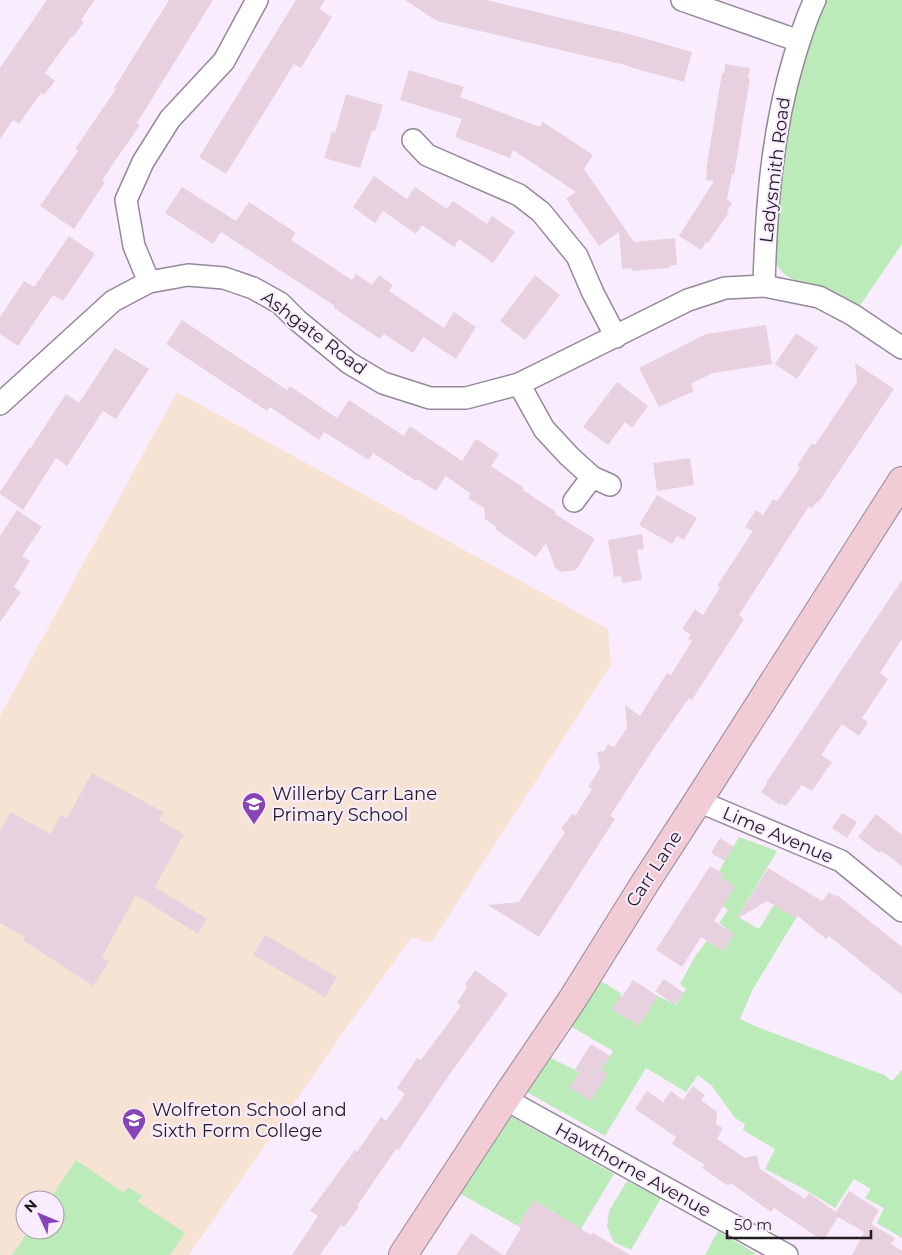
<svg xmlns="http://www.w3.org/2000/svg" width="902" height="1255" viewBox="0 0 902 1255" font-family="Montserrat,sans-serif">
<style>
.education{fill:#f7e3d4;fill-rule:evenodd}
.green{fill:#bbebb8}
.building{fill:#e7d1de}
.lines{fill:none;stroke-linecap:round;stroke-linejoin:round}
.street-casing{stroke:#95889a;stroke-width:24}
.secondary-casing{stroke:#95889a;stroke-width:30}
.street{stroke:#fff;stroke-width:21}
.secondary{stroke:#f2ccd4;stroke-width:28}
.labels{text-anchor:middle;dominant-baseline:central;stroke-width:4;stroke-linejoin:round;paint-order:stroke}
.street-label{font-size:18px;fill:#211b22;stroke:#faecff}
.poi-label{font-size:18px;fill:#211b22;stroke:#faecff;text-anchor:start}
</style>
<rect width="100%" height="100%" fill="#faecff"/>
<!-- education -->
<path class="education" d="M 177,392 L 608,629 L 611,665 L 431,943 L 412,937 L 349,1024 L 189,1255 L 0,1255 L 0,716 ZM 25,1200 L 55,1200 L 55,1230 L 25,1230 Z"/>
<!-- green -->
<path class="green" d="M 824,0 L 902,0 L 902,244 L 859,307 C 848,301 837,294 825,289 C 799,279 781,284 772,252 L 784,132 L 798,69 Z
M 739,837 L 777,851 L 738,917 L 759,929 L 774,905 L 796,918 L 753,989 L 740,1019 L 755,1026 L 884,1075 L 892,1081 L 902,1070 L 902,1238 L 877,1223 L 884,1208 L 865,1198 L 871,1189 L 854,1179 L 835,1208 L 804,1189 L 765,1169 L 775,1149 L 743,1130 L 745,1124 L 735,1118 L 712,1086 L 698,1075 L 686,1092 L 646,1068 L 605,1136 L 525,1091 L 547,1056 L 579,1072 L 608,1074 L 601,1070 L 613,1051 L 570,1026 L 598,979 L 622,994 L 612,1009 L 639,1026 L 656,995 L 676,1005 L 686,989 L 680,984 L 696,955 L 707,941 L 723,951 L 734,934 L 719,923 L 728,910 L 721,905 L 719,881 L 723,874 L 719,871 Z
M 509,1115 L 614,1174 L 573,1242 L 556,1213 L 534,1200 L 518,1226 L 459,1193 Z
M 76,1160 L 124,1193 L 128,1187 L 142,1196 L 138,1202 L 185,1233 L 170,1255 L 12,1255 L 29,1230 L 55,1230 L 55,1200 L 49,1200 Z
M 627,1181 L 661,1198 L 631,1250 L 614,1242 L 607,1227 L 609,1211 Z
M 718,1231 L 755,1253 L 754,1255 L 705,1255 Z"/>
<!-- building -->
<path class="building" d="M 47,0 L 95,0 L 81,20 L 84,22 L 73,37 L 72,36 L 45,73 L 55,81 L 44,95 L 41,93 L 19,124 L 13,120 L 0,139 L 0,68 Z
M 169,0 L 213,0 L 137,123 L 140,125 L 102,180 L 105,182 L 74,229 L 40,206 L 78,151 L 75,149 L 116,89 L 114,88 Z
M 296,0 L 325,0 L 319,9 L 332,17 L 301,68 L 294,64 L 226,174 L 199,157 Z
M 405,0 L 486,0 L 629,34 L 692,52 L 684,82 L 629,67 L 629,66 L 437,21 Z
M 725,64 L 750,68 L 748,78 L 750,78 L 734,175 L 732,174 L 727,200 L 732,203 L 727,211 L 729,212 L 708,243 L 706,242 L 701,250 L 679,236 L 714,181 L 706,180 L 707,170 L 706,170 L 722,73 L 724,74 Z
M 409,70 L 464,87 L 460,97 L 540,127 L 543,122 L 593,155 L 584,169 L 634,242 L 675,238 L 677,265 L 669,266 L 670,268 L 632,271 L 632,268 L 622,269 L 619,232 L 599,246 L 566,199 L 576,192 L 513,150 L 510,158 L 455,137 L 462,119 L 400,100 Z
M 346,94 L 383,105 L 375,131 L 372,131 L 360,168 L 324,158 L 332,132 L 335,133 Z
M 374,176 L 407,199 L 415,187 L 447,209 L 453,201 L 487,224 L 492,216 L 515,232 L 493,263 L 459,239 L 454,247 L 422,225 L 416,234 L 383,211 L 375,223 L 353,207 Z
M 182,187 L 236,221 L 249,202 L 296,233 L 291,240 L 352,280 L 356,274 L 372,285 L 379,275 L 393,285 L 389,291 L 444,328 L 454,312 L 476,327 L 456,359 L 423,337 L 413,353 L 384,334 L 380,339 L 334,308 L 335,306 L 221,232 L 213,244 L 165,213 Z
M 69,236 L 95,254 L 63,301 L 53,295 L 18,346 L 0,334 L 0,317 L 24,281 L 34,287 Z
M 535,275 L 560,295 L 525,340 L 500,321 Z
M 182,320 L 287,390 L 290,386 L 337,418 L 349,400 L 404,436 L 410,426 L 462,461 L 476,439 L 499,454 L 491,466 L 524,488 L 523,490 L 556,512 L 555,514 L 595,539 L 576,570 L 561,572 L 555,568 L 546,543 L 536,557 L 495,529 L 497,527 L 485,519 L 484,508 L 468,498 L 471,494 L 446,476 L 436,491 L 417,479 L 416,481 L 373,453 L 369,460 L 324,432 L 319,440 L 270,407 L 267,411 L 211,374 L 166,344 Z
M 766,325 L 772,364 L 713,373 L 691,384 L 694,391 L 659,407 L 639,368 L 706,334 Z
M 796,333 L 818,348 L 797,379 L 775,364 Z
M 115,348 L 149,369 L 116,419 L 103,411 L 67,466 L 56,458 L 23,510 L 0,494 L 0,492 L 29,448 L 30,449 L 66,394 L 79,403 Z
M 855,363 L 894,389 L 818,503 L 816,502 L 812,509 L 809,506 L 739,615 L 744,619 L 692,700 L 689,698 L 654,748 L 610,816 L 615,819 L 539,937 L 488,905 L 519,902 L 532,882 L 565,832 L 561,829 L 572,814 L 575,816 L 592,789 L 588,787 L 600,768 L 597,752 L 604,751 L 608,744 L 614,747 L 627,728 L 625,705 L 640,716 L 667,673 L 671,675 L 692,641 L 688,639 L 691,635 L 682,629 L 695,609 L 703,615 L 720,588 L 717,586 L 753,531 L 745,527 L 756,510 L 763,515 L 773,499 L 777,501 L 800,468 L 797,466 L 812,443 L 815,445 L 857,382 Z
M 617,382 L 648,406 L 632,428 L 625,422 L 608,445 L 583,427 Z
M 690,458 L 694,485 L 657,491 L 653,463 Z
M 657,495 L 697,518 L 684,540 L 677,536 L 672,544 L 639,525 Z
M 17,510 L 42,527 L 22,556 L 30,561 L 14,587 L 21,592 L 0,622 L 0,536 Z
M 642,534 L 644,549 L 637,550 L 642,580 L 622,583 L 621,576 L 614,577 L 608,540 Z
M 902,580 L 902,639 L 880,673 L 888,679 L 862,718 L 868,722 L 859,736 L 842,724 L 821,755 L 832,762 L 812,791 L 802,785 L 786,806 L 781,803 L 780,805 L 761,792 L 767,783 L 766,783 Z
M 92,773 L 163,812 L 159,820 L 184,834 L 155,887 L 207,919 L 198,934 L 136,895 L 102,957 L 109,962 L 93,986 L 23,940 L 25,937 L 0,923 L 0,831 L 11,812 L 50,834 L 61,815 L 67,818 Z
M 842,813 L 857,822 L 847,838 L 832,828 Z
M 876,814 L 902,835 L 902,867 L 889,856 L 881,851 L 879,853 L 858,837 Z
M 720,838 L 734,847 L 725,861 L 711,853 Z
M 710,866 L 723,874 L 721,877 L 735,886 L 714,921 L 734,934 L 723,951 L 701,937 L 682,967 L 656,950 Z
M 768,868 L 822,901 L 829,892 L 836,897 L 837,895 L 902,947 L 902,995 L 829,936 L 826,939 L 798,916 L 796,918 L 767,901 L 737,919 Z
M 265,935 L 337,977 L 325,997 L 253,955 Z
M 475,970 L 508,994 L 447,1078 L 398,1151 L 396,1149 L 357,1206 L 359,1207 L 344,1227 L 341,1225 L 320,1255 L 292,1255 L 318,1216 L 310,1211 L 355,1150 L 357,1152 L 381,1117 L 386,1121 L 405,1094 L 397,1088 L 417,1058 L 421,1060 L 461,1006 L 457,1003 L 467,987 L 465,985 Z
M 664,979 L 684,993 L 675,1005 L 655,991 Z
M 633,980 L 658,996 L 639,1026 L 612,1009 L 620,996 L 622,997 Z
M 591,1044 L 610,1056 L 601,1070 L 608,1074 L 591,1101 L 569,1087 L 579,1072 L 575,1069 Z
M 693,1086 L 705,1095 L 701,1100 L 717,1112 L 716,1124 L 723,1128 L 717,1139 L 745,1158 L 757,1155 L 760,1169 L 805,1199 L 809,1193 L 836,1212 L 849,1191 L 879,1210 L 871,1224 L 895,1238 L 891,1244 L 902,1251 L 902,1255 L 852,1255 L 864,1232 L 838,1217 L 823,1241 L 774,1208 L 771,1212 L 732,1184 L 727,1185 L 702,1168 L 705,1165 L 672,1144 L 676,1137 L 635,1109 L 647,1091 L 663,1102 L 671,1091 L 683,1100 Z
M 534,1200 L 583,1230 L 591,1235 L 593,1233 L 630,1255 L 505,1255 L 521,1228 L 518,1226 Z
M 471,1233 L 503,1255 L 456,1255 Z"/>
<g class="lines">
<!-- street casing -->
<g class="street-casing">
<path id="street" d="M 682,0 L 799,41
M 413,140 L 427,155 L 519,195 L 541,212 L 577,256 L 593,293 L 616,337
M 149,282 L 134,246 L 126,200 L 143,162 L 170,119 L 224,61 L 257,0
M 764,286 C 766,209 772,131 794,58 C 800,38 806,18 815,0
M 519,384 L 544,429 L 569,456 L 592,477 L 610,485
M 0,404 L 113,301 L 149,282 L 188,275 L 224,278 L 253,288 L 280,303 L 297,320 L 349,363 L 383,383 L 430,398 L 466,398 L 519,384 L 688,300 L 725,288 L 764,286 L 819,297 L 853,315 L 902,348
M 574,501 L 592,477
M 698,801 L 841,861 L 902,911
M 505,1099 L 787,1255"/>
</g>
<!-- secondary casing -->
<g class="secondary-casing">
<path id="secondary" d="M 403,1255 L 505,1099 L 572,1000 L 645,883 L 698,801 L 902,481"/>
</g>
<!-- street -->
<use href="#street" class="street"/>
<!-- secondary -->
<use href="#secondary" class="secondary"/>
</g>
<!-- icons -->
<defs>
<g id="school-pin" transform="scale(1.25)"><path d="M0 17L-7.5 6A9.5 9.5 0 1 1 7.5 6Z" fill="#8843b6" stroke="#faecff"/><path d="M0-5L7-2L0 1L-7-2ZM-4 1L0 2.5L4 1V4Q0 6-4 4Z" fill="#fff"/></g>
</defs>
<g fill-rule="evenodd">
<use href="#school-pin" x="254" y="804"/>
<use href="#school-pin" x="134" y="1120"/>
</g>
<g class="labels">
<!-- street labels -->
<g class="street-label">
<text transform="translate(775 170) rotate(-83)">Ladysmith Road</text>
<text transform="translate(314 333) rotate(37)">Ashgate Road</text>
<text transform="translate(778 835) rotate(23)">Lime Avenue</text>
<text transform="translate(654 869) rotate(-57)">Carr Lane</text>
<text transform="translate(633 1170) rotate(29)">Hawthorne Avenue</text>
</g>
<!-- poi labels -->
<g class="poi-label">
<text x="272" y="794">Willerby Carr Lane<tspan x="272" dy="21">Primary School</tspan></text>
<text x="152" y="1110">Wolfreton School and<tspan x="152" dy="21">Sixth Form College</tspan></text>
</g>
</g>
<!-- north arrow -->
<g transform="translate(40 1215) rotate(314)"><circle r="24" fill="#faecff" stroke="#a398a7"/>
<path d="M0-4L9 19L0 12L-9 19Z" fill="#8843b6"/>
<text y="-8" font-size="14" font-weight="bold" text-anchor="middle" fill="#211b22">N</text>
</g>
<!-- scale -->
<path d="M727 1230v8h144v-8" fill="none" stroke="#211b22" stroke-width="2.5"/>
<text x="734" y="1230" font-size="15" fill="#211b22" stroke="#faecff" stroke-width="4" paint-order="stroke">50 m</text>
</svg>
